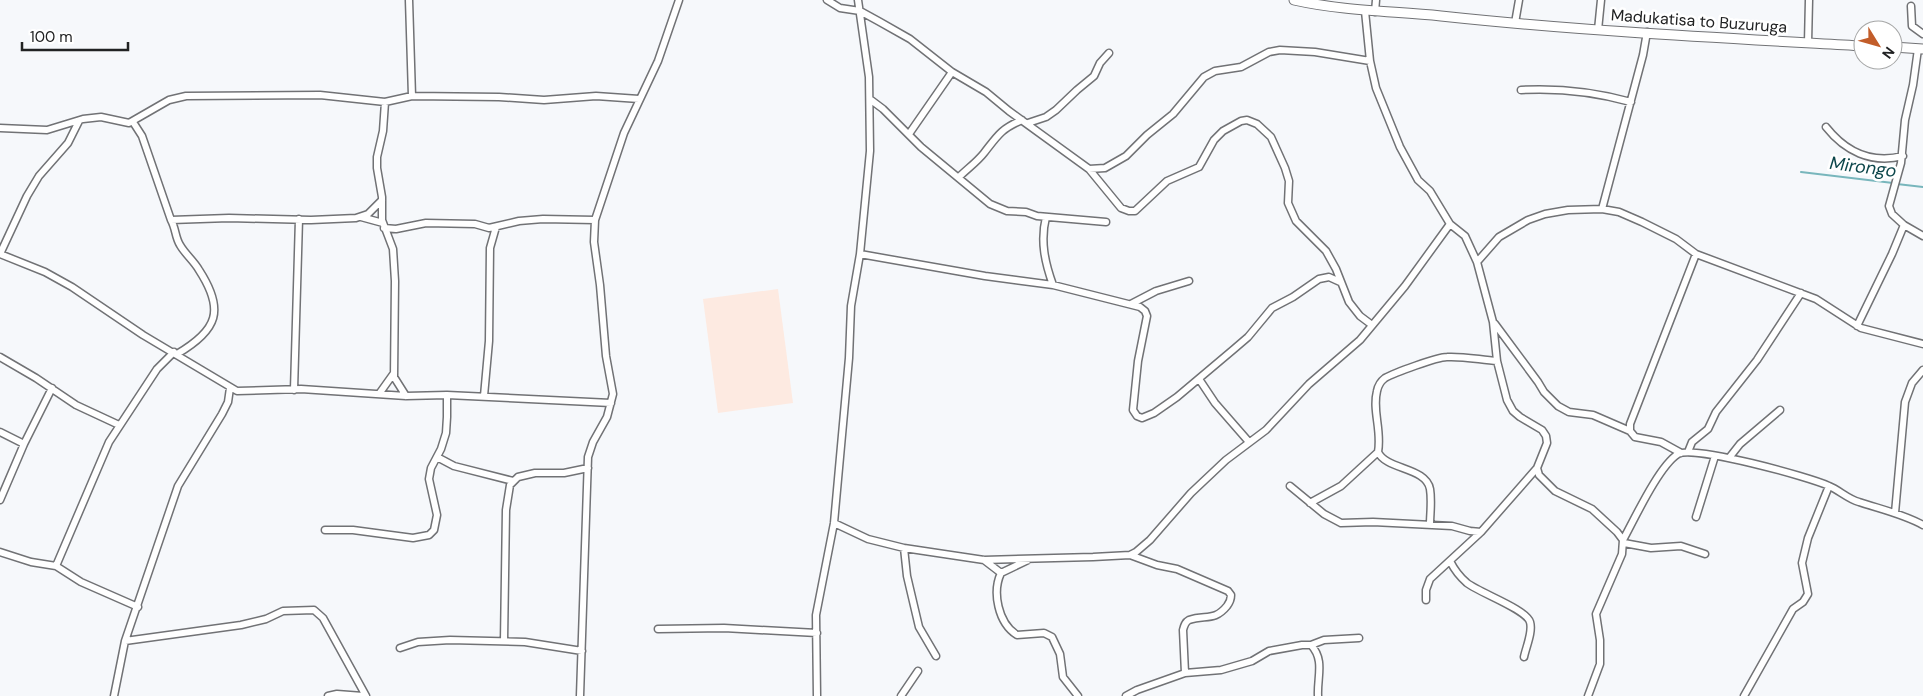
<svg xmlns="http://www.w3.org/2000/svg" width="1923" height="696" viewBox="0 0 1923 696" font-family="'DM Sans',sans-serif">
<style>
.education{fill:#fdeae1}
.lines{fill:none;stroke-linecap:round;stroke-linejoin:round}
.stream{stroke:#78b6bc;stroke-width:2}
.street-casing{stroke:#717275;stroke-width:9}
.secondary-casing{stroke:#717275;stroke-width:11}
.street{stroke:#fff;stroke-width:6}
.secondary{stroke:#fff;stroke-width:9}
.labels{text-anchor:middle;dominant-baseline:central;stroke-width:5;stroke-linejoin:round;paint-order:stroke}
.street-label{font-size:16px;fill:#212223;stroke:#fff}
.water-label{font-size:18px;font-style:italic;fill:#0c464b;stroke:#fff}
</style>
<rect width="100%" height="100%" fill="#f6f8fb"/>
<!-- education -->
<path class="education" d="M 778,289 L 793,403 L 718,413 L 703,299 Z"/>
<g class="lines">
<!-- stream -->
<path class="stream" d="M 1801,172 L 1893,183
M 1897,184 L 1923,187"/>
<!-- street casing -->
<g class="street-casing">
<path id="street" d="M 409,0 L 412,96
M 827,0 L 840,8 L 860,11 L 880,22 L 910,39 L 952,72 L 986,92 L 1009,111 L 1089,169 L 1121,208 L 1129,211 L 1135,211 L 1167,181 L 1199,167 L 1214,140 L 1223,131 L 1241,121 L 1247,120 L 1257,124 L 1271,137 L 1285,168 L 1289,181 L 1288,203 L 1296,221 L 1326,251 L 1336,269 L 1349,302 L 1360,316 L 1372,325
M 1911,6 L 1912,26 L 1923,34
M 1365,11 L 1370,61 L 1376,88 L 1400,147 L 1418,180 L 1430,191 L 1450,224 L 1465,236 L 1477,262 L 1493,322 L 1497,361 L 1507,400 L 1513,411 L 1520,417 L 1542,430 L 1546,436 L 1547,443 L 1537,468 L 1539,475 L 1555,491 L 1592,509 L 1617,532 L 1623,540 L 1622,554 L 1596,614 L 1600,640 L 1600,664 L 1588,696
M 1375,12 L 1376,0
M 1515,23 L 1519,0
M 1598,30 L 1601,0
M 1808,43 L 1809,0
M 1918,49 L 1913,85 L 1905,120 L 1901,163 L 1889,206 L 1892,214 L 1904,225 L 1923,236
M 1521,90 C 1558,88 1595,92 1631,102
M 871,100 L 883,109 L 921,147 L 990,204 L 1007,211 L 1026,212 L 1037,216 L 1106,222
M 385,102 L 383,131 L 377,157 L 377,168 L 382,197 L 382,220 L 393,249 L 395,281 L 394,377 L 406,396
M 133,122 L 142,136 L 171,220 C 176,229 175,237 180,245 C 185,254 194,261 199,270 C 225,310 218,330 177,354
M 1028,123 L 1046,117 L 1056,110 L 1077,90 L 1094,76 L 1100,63 L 1109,53
M 1826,127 C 1845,151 1871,164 1903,156
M 0,128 L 47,130 L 83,119 L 101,117 L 129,123 L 169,100 L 186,96 L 320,95 L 385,102 L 412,96 L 499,97 L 544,100 L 596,96 L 639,99
M 909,134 L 952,72
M 1089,169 L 1105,168 L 1126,156 L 1147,135 L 1173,114 L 1204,77 L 1215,71 L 1241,67 L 1269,52 L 1280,50 L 1315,52 L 1370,61
M 959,177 C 967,169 977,162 984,153 C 998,135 1001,129 1022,120
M 1602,209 L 1643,55 L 1647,32
M 361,217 L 383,223
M 1046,217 C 1040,241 1045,263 1053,285
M 171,220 L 229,218 L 311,220 L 356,218 L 368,214 L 382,200
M 384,228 L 396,229 L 426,223 L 475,224 L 489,228 L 519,221 L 543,219 L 595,220
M 0,254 L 45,272 L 72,287 L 143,335 L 237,391 L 301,389 L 406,396 L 447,395 L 611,403
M 0,254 L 27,196 L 39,176 L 68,143 L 79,121
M 860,254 L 985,276 L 1053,285 L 1140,307 L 1145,311 L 1147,316 L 1138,361 L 1133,410 L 1137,416 L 1142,418 L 1154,413 L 1177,397 L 1234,349 L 1248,337 L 1272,308 L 1293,297 L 1319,279 L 1329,277 L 1340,282
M 1477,262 L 1499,237 L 1528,220 L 1545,214 L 1568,210 L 1602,209 L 1619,212 L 1642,222 L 1676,239 L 1696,254 L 1816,299 L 1861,328 L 1923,344
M 1131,304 L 1156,291 L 1189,281
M 1495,324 L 1538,382 L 1544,392 L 1558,406 L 1569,412 L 1593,415 L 1630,431
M 1857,326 L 1892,254 L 1904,225
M 0,357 L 36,378 L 76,405 L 119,425
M 1199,379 L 1215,403 L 1249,442
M 294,390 L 299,219
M 379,394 L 394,373
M 484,396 L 489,341 L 490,248 L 496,227
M 0,432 L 24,444
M 1688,452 L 1692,442 L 1708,429 L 1716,412 L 1757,360 L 1801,293
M 1681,453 L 1661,442 L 1635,437 L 1630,431 L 1630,424 L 1696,254
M 437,457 L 454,466 L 513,481
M 1729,458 L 1740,444 L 1780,410
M 1290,486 L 1324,514 L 1341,523 L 1373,522 L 1452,526 L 1470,531 L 1481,532 L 1537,468
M 0,500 L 24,444 L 52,388
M 1310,503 L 1341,486 L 1378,452
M 1895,513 L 1905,402 L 1912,383 L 1923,370
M 1696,517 L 1715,456
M 834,523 L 868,539 L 904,548 L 984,560 L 1093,557 L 1130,555 L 1136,552 L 1150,540 L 1191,493 L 1226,460 L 1266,430 L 1309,384 L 1360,340 L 1405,286 L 1450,224
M 1430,525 C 1430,514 1432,501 1430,489 C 1426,467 1386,470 1378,452 C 1382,430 1372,411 1377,391 C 1378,386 1381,381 1385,378 C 1394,373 1437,357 1447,357 C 1463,356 1481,360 1497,361
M 325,530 L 353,530 L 413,538 L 429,535 L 434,530 L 437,515 L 429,479 L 431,468 L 441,449 L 446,433 L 447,417 L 447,395
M 1623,540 C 1635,518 1659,466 1678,454 C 1694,445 1809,477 1829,486 C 1839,490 1848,499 1859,502 C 1880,509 1903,514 1923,525
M 1624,543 L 1651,548 L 1681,546 L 1705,554
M 904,548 L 907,576 L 919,627 L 936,656
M 0,552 L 31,562 L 56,566 L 81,582 L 138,607
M 1130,555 L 1157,565 L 1177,569 L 1228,591 L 1231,595 C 1231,600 1230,602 1227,606 C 1214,622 1205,614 1189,620 C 1185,622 1184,626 1183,630 L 1185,673
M 984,560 L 1001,573
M 1028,560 L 1001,573 C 992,592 998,623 1017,635 L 1044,633 L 1052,637 L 1060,654 L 1063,677 L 1078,696
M 1450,561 C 1454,569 1460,577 1467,583 C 1480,593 1526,609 1530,622 C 1533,632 1526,647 1524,657
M 56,566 L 109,442 L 157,369 L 174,352
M 1426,600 L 1426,590 L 1430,579 L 1481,532
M 658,629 L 724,628 L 817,633
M 125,641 L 241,625 L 266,619 L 283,611 L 314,610 L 323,618 L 366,696
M 504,641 L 506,510 L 510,485 L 518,477 L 535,473 L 564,473 L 588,468
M 1311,645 L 1324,640 L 1359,638
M 400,648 L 418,642 L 450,640 L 525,642 L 582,651
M 114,696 L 125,641 L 178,486 L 222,414 L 228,402 L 230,388
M 328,696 L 337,694 L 363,696
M 580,696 L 588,457 L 593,442 L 607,417 L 613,394 L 606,356 L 600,285 L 594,242 L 595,220 L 624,133 L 658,61 L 679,0
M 817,696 L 816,615 L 834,523 L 849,358 L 851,306 L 860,254 L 870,151 L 869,77 L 858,0
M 901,696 L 918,671
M 1126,696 L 1137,690 L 1185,673 L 1221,670 L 1252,661 L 1269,651 L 1302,645 L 1311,645 C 1325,660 1317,677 1318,696
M 1744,696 L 1793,609 L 1803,602 L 1808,594 L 1802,563 L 1808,538 L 1829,486"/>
</g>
<!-- secondary casing -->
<g class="secondary-casing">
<path id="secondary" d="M 1294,0 C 1343,11 1391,11 1441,16 C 1581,31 1722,38 1863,46
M 1893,47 L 1923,49"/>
</g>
<!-- street -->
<use href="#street" class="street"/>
<!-- secondary -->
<use href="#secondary" class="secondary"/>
</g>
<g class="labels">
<!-- street labels -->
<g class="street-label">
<text transform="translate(1699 21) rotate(4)">Madukatisa to Buzuruga</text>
</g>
<!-- water labels -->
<g class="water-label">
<text transform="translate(1863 167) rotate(7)">Mirongo</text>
</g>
</g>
<!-- north arrow -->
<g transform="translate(1878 45) rotate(127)"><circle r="24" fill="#ffffff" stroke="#a6a7a7"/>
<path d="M0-4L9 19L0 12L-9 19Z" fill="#c25d2a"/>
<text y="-8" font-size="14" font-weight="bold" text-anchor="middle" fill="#212223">N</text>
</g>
<!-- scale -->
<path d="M22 42v8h106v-8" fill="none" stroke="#212223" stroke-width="2.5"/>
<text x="30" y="42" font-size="15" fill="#212223" stroke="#ffffff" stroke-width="4" paint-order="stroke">100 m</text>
</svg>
